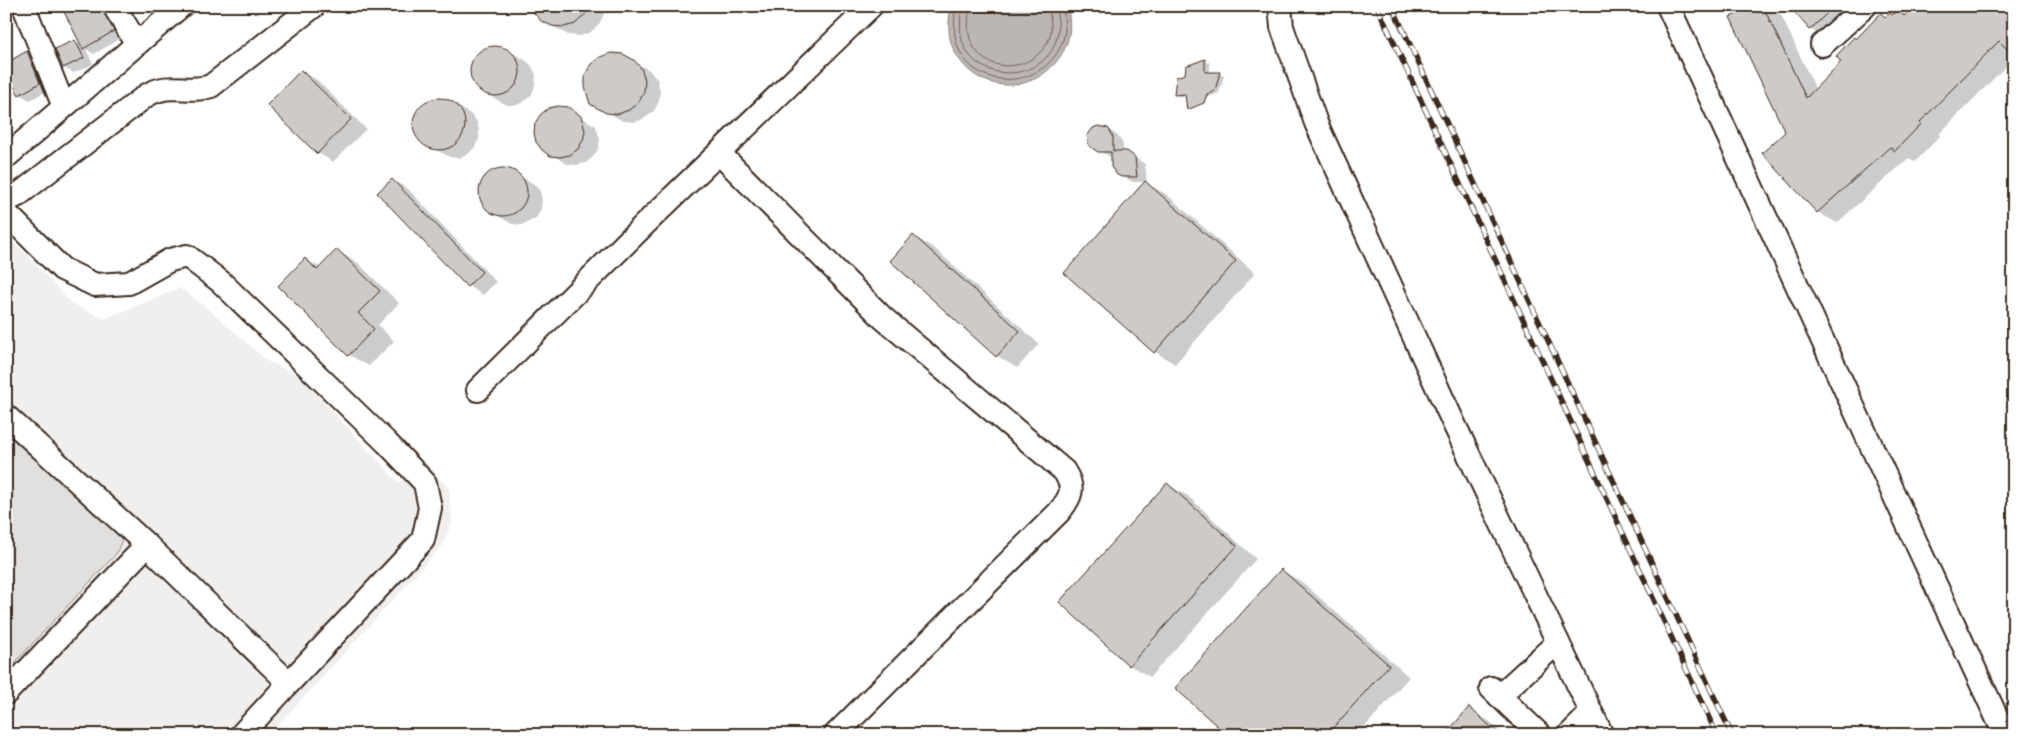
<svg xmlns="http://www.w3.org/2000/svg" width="2020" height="741" viewBox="0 0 2020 741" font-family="'Shantell Sans',sans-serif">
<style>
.built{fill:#f1efee}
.green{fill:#e2e0de;stroke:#8e857e}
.water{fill:#bcb6b3;stroke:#887e77}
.shadow{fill:#0003}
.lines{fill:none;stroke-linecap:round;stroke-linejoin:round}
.shore{stroke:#6f625a;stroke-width:1}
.building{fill:#cfcac7;stroke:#3b2a1e}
.minor-casing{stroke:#3b2a1e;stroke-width:26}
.minor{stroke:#fff;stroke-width:22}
.rail-casing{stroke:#3b2a1e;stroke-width:5.5}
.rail{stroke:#fff;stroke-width:4;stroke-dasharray:11;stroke-linecap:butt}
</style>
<rect width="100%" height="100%" fill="#fff"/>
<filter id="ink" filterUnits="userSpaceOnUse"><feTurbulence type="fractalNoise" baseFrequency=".02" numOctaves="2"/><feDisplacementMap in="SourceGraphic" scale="10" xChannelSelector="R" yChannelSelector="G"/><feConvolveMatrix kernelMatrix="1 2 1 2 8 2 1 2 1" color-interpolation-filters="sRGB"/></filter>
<g filter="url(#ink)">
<!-- built -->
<path class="built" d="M 6,236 L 28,256 L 71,303 L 104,319 L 180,288 L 205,306 L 267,361 L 300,376 L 399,483 L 423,460 L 449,489 L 452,522 L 443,545 L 269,735 L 6,735 Z"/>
<!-- green -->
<path class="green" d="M 6,426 L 122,532 L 122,540 L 116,554 L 6,672 Z"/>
<!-- water -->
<path class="water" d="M 951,6 L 1067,6 C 1071,21 1071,36 1064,50 C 1041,94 981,98 956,54 C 947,40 948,22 951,6 Z"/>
<!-- shadow -->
<path class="shadow" d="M 41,6 L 57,6 L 49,11 Z
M 63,6 L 112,6 L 123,37 L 94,54 L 86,49 L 93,64 L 74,73 L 64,68 L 75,41 L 83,46 Z
M 533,6 L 604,6 L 604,14 L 599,24 L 591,32 L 580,36 L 568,35 L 542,20 Z
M 1755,6 L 1766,6 L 1781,15 L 1816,90 L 1843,62 L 1838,56 L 1881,14 L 1886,17 L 1893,16 L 1898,11 L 1906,16 L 2014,6 L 2014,58 L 1939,134 L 1940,136 L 1915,162 L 1909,158 L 1837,223 L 1817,212 L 1786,133 Z
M 1790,6 L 1866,6 L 1831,41 L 1810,29 Z
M 490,47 L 499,47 L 509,51 L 525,60 L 532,66 L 536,75 L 535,85 L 532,94 L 525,101 L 517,105 L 507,105 L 482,92 L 475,85 L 471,76 L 471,67 L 475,58 L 481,51 Z
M 27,52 L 38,58 L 50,89 L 30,100 L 19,94 L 6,64 Z
M 633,61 L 649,70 L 657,79 L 660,90 L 659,101 L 654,111 L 645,118 L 635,122 L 623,121 L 607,112 Z
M 1205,61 L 1210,63 L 1210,74 L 1219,74 L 1224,76 L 1219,93 L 1198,101 L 1197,95 L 1180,97 L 1175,94 L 1186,75 Z
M 301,71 L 317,80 L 366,129 L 333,162 L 318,153 Z
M 434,100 L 444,100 L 453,104 L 469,113 L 476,120 L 479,129 L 479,139 L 475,147 L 468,154 L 459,158 L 450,157 L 425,144 L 418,137 L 415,128 L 415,119 L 419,110 L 426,103 Z
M 568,109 L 596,126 L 600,140 L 598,149 L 593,157 L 586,163 L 576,165 L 567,164 L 551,154 Z
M 1107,129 L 1118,136 L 1123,144 L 1123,152 L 1126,152 L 1145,164 L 1147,184 L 1166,194 L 1255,273 L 1175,364 L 1155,352 L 1066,273 L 1146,182 L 1133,182 L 1118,174 L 1112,157 L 1098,151 Z
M 501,169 L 510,170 L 534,184 L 540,191 L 542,200 L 541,209 L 537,217 L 529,222 L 521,225 L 512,224 L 488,210 L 482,203 L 480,194 L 481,185 L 485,177 L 493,171 Z
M 392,180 L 408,189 L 496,282 L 483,295 L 468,286 Z
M 913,236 L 934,248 L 1039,344 L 1017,368 L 997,356 L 891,261 Z
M 338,251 L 358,263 L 399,303 L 378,325 L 394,341 L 369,366 L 349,355 L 305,259 L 321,268 Z
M 1167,484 L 1188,496 L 1256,559 L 1150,677 L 1129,665 Z
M 1281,570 L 1302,582 L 1409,677 L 1358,735 L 1229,735 Z
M 1469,709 L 1489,721 L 1505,735 L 1447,735 Z
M 898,731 L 904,735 L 895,735 Z"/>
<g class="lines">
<!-- shore -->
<path class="shore" d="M 955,6 C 955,22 952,37 960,52 C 983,94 1048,86 1063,40 C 1067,29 1064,18 1063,6
M 961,6 C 961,21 958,34 965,48 C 984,86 1048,79 1057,37 C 1060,26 1057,17 1056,6
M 969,6 C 969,19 966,31 972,44 C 988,78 1039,70 1050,36 C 1053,26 1049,17 1049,6"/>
</g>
<!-- building -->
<path class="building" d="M 61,6 L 101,6 L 114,31 L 83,49 Z
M 528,6 L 594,6 L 575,24 L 564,27 L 552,26 L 541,21 Z
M 1753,6 L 1763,6 L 1806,98 L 1841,62 L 1836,56 L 1854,37 L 1856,39 L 1881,13 L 1885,17 L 1890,13 L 1892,15 L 1898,9 L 1904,16 L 1913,6 L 2014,6 L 2014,56 L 1999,41 L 1920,122 L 1921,124 L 1895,151 L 1890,147 L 1817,213 L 1762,153 L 1785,132 L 1730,17 Z
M 1789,6 L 1834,6 L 1810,30 Z
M 75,40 L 84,58 L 63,68 L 55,49 Z
M470 71a25 25 0 1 1 50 0a25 25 0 1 1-50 0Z
M 27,51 L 40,83 L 19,95 L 6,74 L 6,63 Z
M 611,53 L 623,54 L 634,60 L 641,68 L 645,80 L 644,92 L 639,102 L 629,110 L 618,114 L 606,113 L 590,104 L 585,87 L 585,75 L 591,64 L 600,57 Z
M 1205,59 L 1205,72 L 1220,72 L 1215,91 L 1207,94 L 1204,103 L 1187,110 L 1185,94 L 1174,95 L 1176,77 L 1185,74 L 1186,66 Z
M 301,70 L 351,119 L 317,154 L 267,105 Z
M413 124a26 26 0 1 1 52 0a26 26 0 1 1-52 0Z
M 558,106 L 568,107 L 581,116 L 585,131 L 583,140 L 578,149 L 570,155 L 560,157 L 550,156 L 542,150 L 536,142 L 534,133 L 535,123 L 541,114 L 549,108 Z
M 1098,126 L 1108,128 L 1111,132 L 1113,137 L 1113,151 L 1127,151 L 1135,157 L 1137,177 L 1122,177 L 1117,175 L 1111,167 L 1111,152 L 1098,152 L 1089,146 L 1087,136 L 1093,128 Z
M479 192a24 24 0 1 1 48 0a24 24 0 1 1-48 0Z
M 392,179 L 482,272 L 467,287 L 377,193 Z
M 1145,181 L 1236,261 L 1154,353 L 1064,273 Z
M 913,235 L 1020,331 L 996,357 L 890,261 Z
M 337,249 L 380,291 L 358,313 L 374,329 L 348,356 L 278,286 L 305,258 L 317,270 Z
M 1167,483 L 1237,546 L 1129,666 L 1059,602 Z
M 1281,569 L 1389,665 L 1327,735 L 1227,735 L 1175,688 Z
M 1469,707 L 1500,735 L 1445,735 Z"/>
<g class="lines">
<!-- minor casing -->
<g class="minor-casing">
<path id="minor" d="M 114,6 L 137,44
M 1280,6 L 1282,27 L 1316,123 L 1455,426 L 1602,735
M 1668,6 L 2005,735
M 25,9 L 64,107
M 1822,45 L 1865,6
M 719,153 L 883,318 L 1064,471 C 1075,488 1072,496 1059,512 L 835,735
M 6,157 L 181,6
M 6,201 L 18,195 L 147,95 C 171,81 188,94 211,86 L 314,6
M 6,213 L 62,269 L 95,285 L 129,283 L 170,260 L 187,256 L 221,282 L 387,443 L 425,483 L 430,508 L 423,540 L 289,683 L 147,545 L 6,416
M 478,390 L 646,223 L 871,6
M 1491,688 L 1540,735
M 6,693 L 147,545
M 1499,696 L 1558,642
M 241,735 L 289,683
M 1569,735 L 1591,713"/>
</g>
<!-- minor -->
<use href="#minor" class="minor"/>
<!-- rail casing -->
<g class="rail-casing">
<path id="rail" d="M 1377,6 L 1717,735
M 1392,6 L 1732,735"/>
</g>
<!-- rail -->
<use href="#rail" class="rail"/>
</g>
</g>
<!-- margin -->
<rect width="2020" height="741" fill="none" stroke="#fff" stroke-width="25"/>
<rect x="12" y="12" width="1995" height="716" fill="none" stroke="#3b2a1e" stroke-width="2" filter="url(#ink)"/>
</svg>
